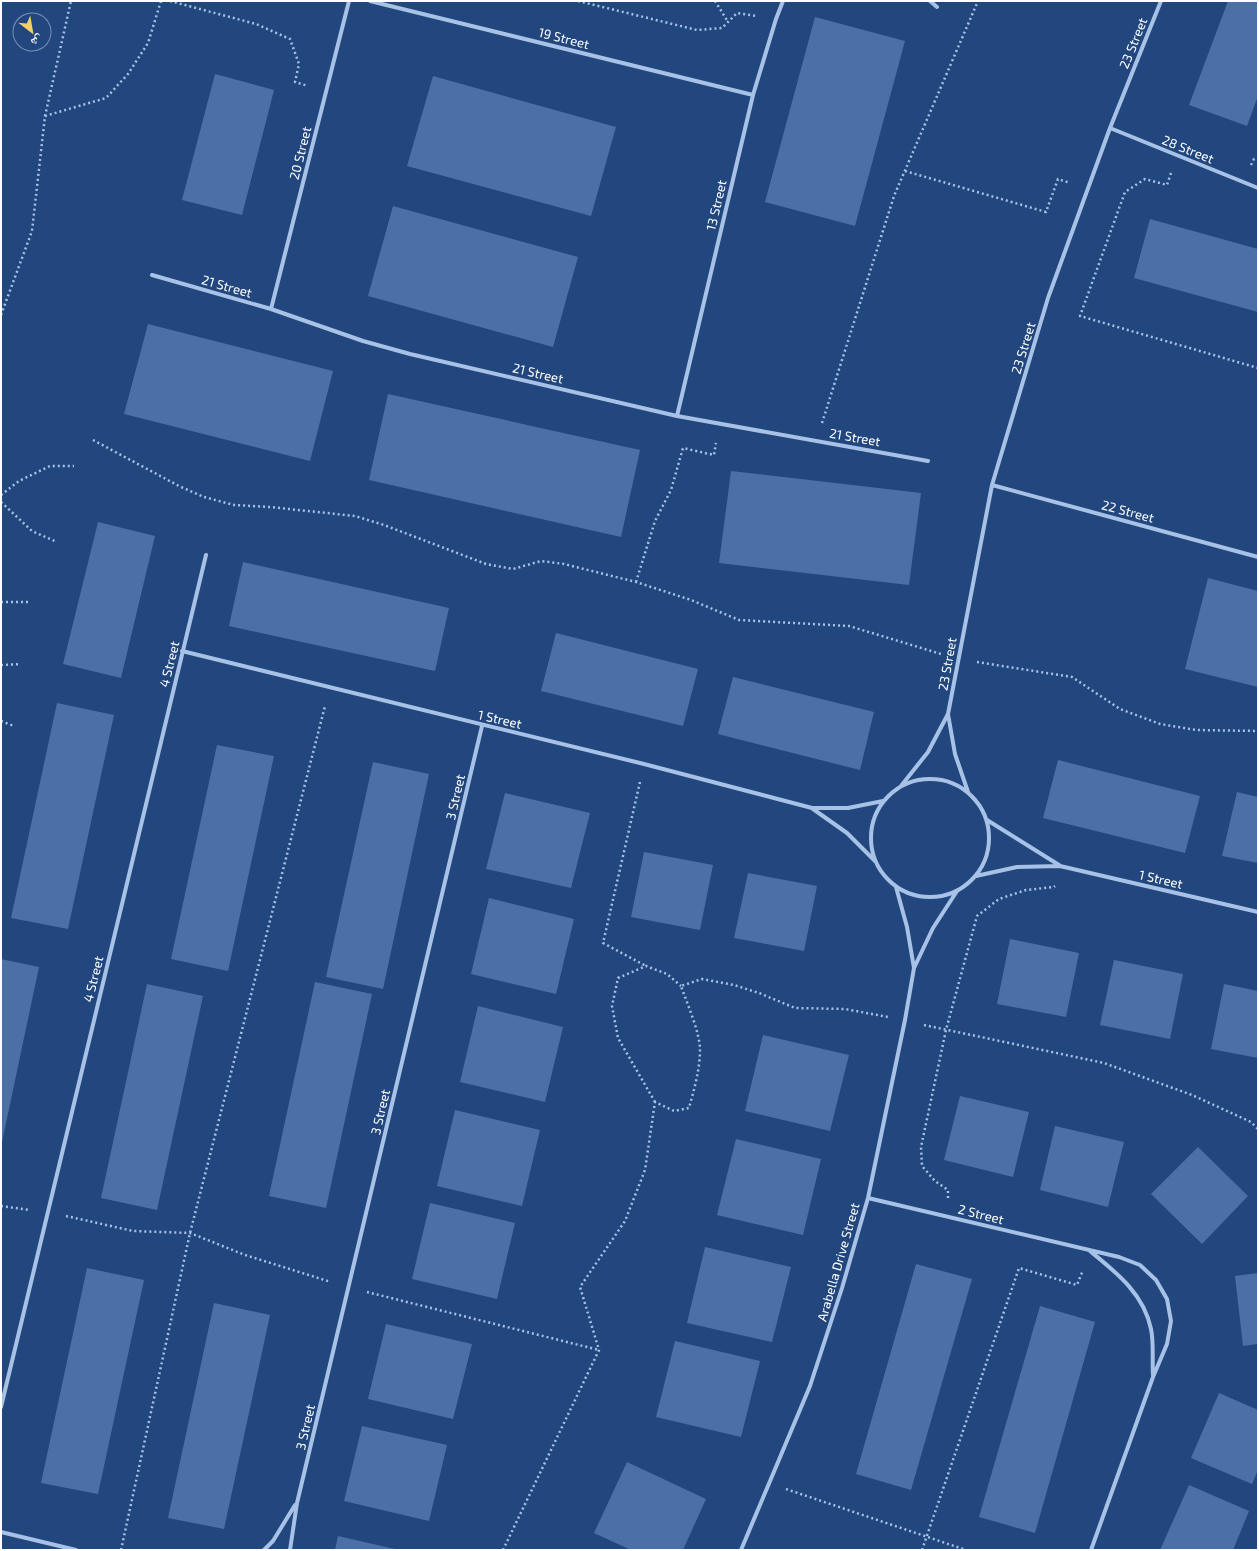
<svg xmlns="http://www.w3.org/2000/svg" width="1259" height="1551" viewBox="0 0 1259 1551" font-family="'Exo 2','Noto Naskh Arabic',sans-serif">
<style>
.building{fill:#4b70a7}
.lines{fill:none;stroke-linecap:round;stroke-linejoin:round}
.path{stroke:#a7c2e6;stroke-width:2.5;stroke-dasharray:2 3;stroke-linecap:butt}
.street{stroke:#a7c2e6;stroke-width:4}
.labels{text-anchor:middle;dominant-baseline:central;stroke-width:3;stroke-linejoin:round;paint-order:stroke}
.street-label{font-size:13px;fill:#fff;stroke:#22477e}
</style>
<rect width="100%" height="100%" fill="#22477e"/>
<!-- building -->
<path class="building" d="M 1228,1 L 1258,1 L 1258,96 L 1247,126 L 1189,105 Z
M 815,17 L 905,41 L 855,226 L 765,202 Z
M 215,74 L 274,90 L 242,215 L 182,200 Z
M 433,76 L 616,127 L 591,216 L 407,166 Z
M 393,206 L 578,257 L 553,347 L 368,296 Z
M 1150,219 L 1258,249 L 1258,312 L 1134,278 Z
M 148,324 L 333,371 L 310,461 L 124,414 Z
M 388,394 L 640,450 L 621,537 L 369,480 Z
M 731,471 L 921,493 L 909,585 L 719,563 Z
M 98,522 L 155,536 L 121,678 L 63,664 Z
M 243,562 L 449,608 L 435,671 L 229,626 Z
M 1208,578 L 1258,591 L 1258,687 L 1185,669 Z
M 556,633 L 698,669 L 683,726 L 541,691 Z
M 733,677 L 874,712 L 860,770 L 718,734 Z
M 57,703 L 114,715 L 68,929 L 11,918 Z
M 217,745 L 274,756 L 228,971 L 171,959 Z
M 1058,760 L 1200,796 L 1185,853 L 1043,818 Z
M 373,762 L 429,774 L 383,989 L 326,977 Z
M 1237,792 L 1258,797 L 1258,863 L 1222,856 Z
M 505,793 L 590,813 L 571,888 L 486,869 Z
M 644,852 L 713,865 L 700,930 L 631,917 Z
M 748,873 L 817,886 L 804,951 L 734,938 Z
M 489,898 L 574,919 L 556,994 L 471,974 Z
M 1010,939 L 1079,953 L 1066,1017 L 997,1004 Z
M 1,959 L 39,967 L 2,1142 L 1,1142 Z
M 1114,960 L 1183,974 L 1170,1039 L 1100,1025 Z
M 315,982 L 372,994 L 326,1208 L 269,1196 Z
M 147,984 L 203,996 L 157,1210 L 101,1198 Z
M 1224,984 L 1258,991 L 1258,1058 L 1211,1049 Z
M 478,1006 L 563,1027 L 545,1102 L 460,1082 Z
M 763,1035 L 849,1055 L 830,1131 L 745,1111 Z
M 960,1096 L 1029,1112 L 1013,1177 L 944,1160 Z
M 455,1110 L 540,1130 L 522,1206 L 437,1186 Z
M 1055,1126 L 1124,1142 L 1108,1207 L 1040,1190 Z
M 736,1139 L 821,1159 L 803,1235 L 717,1215 Z
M 1198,1147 L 1248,1196 L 1202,1244 L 1151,1194 Z
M 430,1203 L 515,1223 L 497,1299 L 412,1279 Z
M 705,1247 L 791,1267 L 772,1342 L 687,1323 Z
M 916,1264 L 972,1279 L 911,1490 L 856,1474 Z
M 87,1268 L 144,1280 L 98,1494 L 41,1483 Z
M 1258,1273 L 1258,1344 L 1243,1346 L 1235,1276 Z
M 214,1303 L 270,1315 L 224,1529 L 168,1518 Z
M 1040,1306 L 1095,1322 L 1035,1533 L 979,1517 Z
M 386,1324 L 472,1344 L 453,1419 L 368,1399 Z
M 675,1341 L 760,1361 L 741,1437 L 656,1417 Z
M 1219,1393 L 1258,1410 L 1258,1470 L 1252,1484 L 1191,1458 Z
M 362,1426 L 447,1445 L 429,1521 L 344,1501 Z
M 627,1462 L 706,1499 L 683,1550 L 631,1550 L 594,1533 Z
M 1189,1485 L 1249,1511 L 1233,1550 L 1160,1550 Z
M 338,1536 L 395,1549 L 395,1550 L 335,1550 Z"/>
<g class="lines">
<!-- path -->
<path class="path" d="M 170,1 L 256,24 L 290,39 L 299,64 L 295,82 L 308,86
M 578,1 L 697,30 L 722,28 L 737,13 L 757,16
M 715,1 L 728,22
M 45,116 L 106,98 L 128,74 L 148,43 L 161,1
M 1251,165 L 1254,159 L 1258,160
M 905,171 L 1046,212 L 1058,179 L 1070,183
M 1171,173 L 1167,185 L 1145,179 L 1125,192 L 1080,316 L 1258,368
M 1,315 L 32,231 L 45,116 L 71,1
M 822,423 L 894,196 L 978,1
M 93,440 L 179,486 L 204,497 L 234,505 L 270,507 L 355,516 L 384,525 L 486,564 L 513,569 L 541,561 L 564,564 L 636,582 L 691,600 L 739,620 L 849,626 L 941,654
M 1,495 L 19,481 L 50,466 L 74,466
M 1,502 L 32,531 L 57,542
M 636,582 L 655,521 L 671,490 L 683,448 L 714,455 L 716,443
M 1,602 L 30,602
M 977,662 L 1072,677 L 1120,709 L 1160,724 L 1196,730 L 1258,731
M 1,665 L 21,664
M 1,721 L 14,726
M 640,782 L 603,943 L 646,966
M 924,1025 L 1104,1063 L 1192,1095 L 1251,1122 L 1258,1129
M 655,1102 L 618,1038 L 612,1006 L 618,978 L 646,966 L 667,974 L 681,986
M 948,1198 L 948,1190 L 935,1181 L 922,1166 L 921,1147 L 946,1030 L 977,916 L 999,899 L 1026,890 L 1054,887 L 1055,886
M 1,1206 L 30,1210
M 66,1216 L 133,1231 L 190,1233 L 245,1255 L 331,1282
M 367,1292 L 599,1350
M 786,1489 L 966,1550
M 121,1550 L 190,1233 L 325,706
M 503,1550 L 599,1350 L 580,1287 L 625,1221 L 645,1170 L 655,1102 L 674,1111 L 689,1108 C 694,1090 700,1069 700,1050 C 700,1033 687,1003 681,986 L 702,979 L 734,985 L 759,993 L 795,1008 L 845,1009 L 888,1017
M 922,1550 L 1019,1268 L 1077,1285 L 1083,1270"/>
<!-- street -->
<path class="street" d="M 370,1 L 753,95
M 930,1 L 937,7
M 1110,128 L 1258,188
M 152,275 L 271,309 L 363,341 L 410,354 L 677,416 L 928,461
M 271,309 L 349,1
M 677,416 L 753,95 L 776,19 L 783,1
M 992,485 L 1258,557
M 182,651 L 644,764 L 812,808 L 848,808 L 883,801
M 948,714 L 955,754 L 968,792
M871 838a59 59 0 1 1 118 0a59 59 0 1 1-118 0Z
M 901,786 L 928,752 L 948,714 L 992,485 L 1048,298 L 1110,128 L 1161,1
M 813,809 L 847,833 L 876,862
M 987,820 L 1059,865
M 976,876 L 1017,867 L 1060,866 L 1258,912
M 896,887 L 907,927 L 914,968
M 868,1198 L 1119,1257 L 1140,1265 L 1156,1280 L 1167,1299 L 1171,1321 L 1167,1344 L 1153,1377 L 1091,1550
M 1090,1251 C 1117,1273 1144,1294 1151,1329 C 1154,1343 1152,1360 1153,1375
M 1,1407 L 206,555
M 1,1532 L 76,1550
M 264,1550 L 273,1541 L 295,1505
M 290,1550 L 297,1503 L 482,726
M 741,1550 L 810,1386 L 842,1288 L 868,1198 L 905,1020 L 914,968 L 933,928 L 957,891"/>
</g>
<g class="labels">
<!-- street labels -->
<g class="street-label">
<text transform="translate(564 38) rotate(14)">19 Street</text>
<text transform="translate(1133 43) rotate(-68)">23 Street</text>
<text transform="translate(1188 149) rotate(22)">28 Street</text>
<text transform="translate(300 153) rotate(-76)">20 Street</text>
<text transform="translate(716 205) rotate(-77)">13 Street</text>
<text transform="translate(227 286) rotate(16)">21 Street</text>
<text transform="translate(1023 348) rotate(-73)">23 Street</text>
<text transform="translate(538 373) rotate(13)">21 Street</text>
<text transform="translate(855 437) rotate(10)">21 Street</text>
<text transform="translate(1128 511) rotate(15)">22 Street</text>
<text transform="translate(169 664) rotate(-76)">4 Street</text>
<text transform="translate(947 664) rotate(-80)">23 Street</text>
<text transform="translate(500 719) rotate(13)">1 Street</text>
<text transform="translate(455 797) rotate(-77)">3 Street</text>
<text transform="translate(1161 879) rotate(13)">1 Street</text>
<text transform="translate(93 979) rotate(-76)">4 Street</text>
<text transform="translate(380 1112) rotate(-77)">3 Street</text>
<text transform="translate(981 1214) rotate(14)">2 Street</text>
<text transform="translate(838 1262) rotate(-74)">Arabella Drive Street</text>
<text transform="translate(305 1427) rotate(-77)">3 Street</text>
</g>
</g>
<!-- border -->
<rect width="1259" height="1551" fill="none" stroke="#ffffff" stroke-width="4"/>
<!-- north arrow -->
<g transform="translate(32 32) rotate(149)"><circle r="19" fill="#22477e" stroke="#7a91b2"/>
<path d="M0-3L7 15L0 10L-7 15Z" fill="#f2d06a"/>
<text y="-6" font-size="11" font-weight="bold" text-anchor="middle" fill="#ffffff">ش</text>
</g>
</svg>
